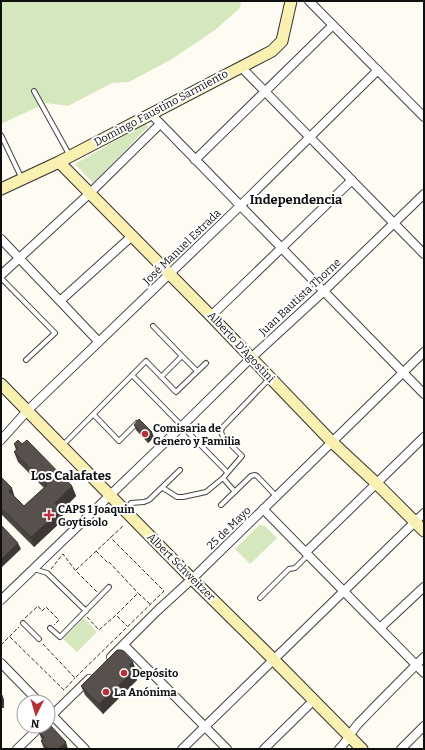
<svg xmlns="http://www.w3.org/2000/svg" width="425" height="750" viewBox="0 0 425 750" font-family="Bitter,serif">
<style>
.green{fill:#d5e7bd}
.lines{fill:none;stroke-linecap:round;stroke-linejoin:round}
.lane-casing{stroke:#424242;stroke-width:6}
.street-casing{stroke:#424242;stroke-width:10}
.secondary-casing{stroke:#313131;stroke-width:13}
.path{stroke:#313131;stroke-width:1;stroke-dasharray:4 2;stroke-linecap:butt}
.lane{stroke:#fff;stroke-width:4}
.street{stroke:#fff;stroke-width:8}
.secondary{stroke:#faf0b1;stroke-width:11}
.wall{fill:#4b4541}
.shaded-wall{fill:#3d3835}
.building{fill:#57504c;stroke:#3d3835}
.poi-dot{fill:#b82f3a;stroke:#fff;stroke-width:1.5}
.labels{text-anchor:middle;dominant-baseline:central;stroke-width:4;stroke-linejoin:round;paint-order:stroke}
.street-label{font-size:11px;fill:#0f0f0f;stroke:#fff}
.poi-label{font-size:11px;font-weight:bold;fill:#0f0f0f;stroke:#fff;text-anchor:start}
.quarter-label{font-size:13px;font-weight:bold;fill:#0f0f0f;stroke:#fff}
</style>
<rect width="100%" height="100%" fill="#fefbf2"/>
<!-- green -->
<path class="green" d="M 1,1 L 241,1 L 240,8 L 215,30 L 172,59 L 129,82 L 112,83 L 68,106 L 46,103 L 1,124 Z
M 146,123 L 148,127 L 93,183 L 75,164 Z
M 259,525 L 265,526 L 277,538 L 250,564 L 235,549 Z
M 84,618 L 97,632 L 77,652 L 63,639 Z"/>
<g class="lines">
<!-- lane casing -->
<g class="lane-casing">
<path id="lane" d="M 34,91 L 70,156
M 1,135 L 22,179
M 1,278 L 55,333 L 26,360
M 153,326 L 182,356 L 161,377
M 182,356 L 197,371
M 132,375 L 227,472
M 94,415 L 119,441 L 137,423
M 62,446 L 146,361 L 176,392 L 206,363
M 223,478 L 235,492
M 163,488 L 177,497 L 183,497 L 206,492 L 223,478 L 242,456 L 223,437 L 221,432 L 222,428 L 270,378
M 221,505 L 251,476 L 255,475 L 257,476 L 276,496
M 126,509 L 131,503 L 144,502 L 149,500 L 180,470
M 34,569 L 47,573 L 86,611
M 260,598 L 289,569 L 295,568 L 308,555
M 23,623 L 39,639
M 50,628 L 60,637 L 109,587"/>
</g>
<!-- street casing -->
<g class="street-casing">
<path id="street" d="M 309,1 L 424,117
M 241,67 L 424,254
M 151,114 L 424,394
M 195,160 L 333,25
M 1,239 L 99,342
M 1,275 L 90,193 L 160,124
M 60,301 L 132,236
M 211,316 L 352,180
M 1,440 L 27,411 L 240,206 L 378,70
M 263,509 L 424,673
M 306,552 L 424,437
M 1,600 L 182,426 L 251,358 L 324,291 L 424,194
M 380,628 L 424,587
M 124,645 L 227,749
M 111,657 L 157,611 L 192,579 L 424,352
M 1,663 L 39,702
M 49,712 L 85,749
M 48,719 L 89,679
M 17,749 L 41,726
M 182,749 L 424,513
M 264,749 L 314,700
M 339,749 C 347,742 351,732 358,724 C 380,701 402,679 424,657
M 401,749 L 424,726"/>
</g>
<!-- secondary casing -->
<g class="secondary-casing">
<path id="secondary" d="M 59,162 L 211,316 L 332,442 L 376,483 L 424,531
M 1,189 L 59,162 L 272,51 L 282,41 L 291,1
M 1,384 L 192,579 L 267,653 L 362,749"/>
</g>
<!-- path -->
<path class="path" d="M 96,551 L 108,563 L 109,562 L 138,593
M 51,569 L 63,554 L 75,570 L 97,592
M 76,570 L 124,525
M 117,614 L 138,593 L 150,604
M 87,617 L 99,630 L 116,615 L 127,626
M 25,618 L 38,606 L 42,611 L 46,607 L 59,620 L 54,625
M 10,637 L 64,690 L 75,678
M 43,644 L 75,678 L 164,591 L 110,537
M 1,645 L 19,627"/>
<!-- lane -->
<use href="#lane" class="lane"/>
<!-- street -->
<use href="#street" class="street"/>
<!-- secondary -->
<use href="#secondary" class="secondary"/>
</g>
<!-- wall -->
<path class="wall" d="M 134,425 L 154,437 L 148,443 L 136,430 Z
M 14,444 L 22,444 L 72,486 L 76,496 L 61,511 L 64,519 L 34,547 L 1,514 L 1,477 L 15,497 L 24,506 L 44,488 L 18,462 L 14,452 L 16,450 Z
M 136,671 L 134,673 L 137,680 L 103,714 L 85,695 L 81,686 Z
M 1,695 L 2,695 L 4,700 L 4,708 L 1,708 Z
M 39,733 L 68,749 L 44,749 L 41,741 L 42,740 Z"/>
<!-- shaded-wall -->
<path class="shaded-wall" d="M 152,432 L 154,437 L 148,443 L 146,437 Z
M 72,486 L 76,496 L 61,511 L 64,519 L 34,547 L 31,537 L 55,503 Z
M 12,488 L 15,498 L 9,491 Z
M 18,543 L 21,549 L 1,568 L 1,560 Z
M 133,662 L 136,671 L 134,673 L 137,680 L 103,714 L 99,704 L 129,666 Z
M 2,695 L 4,700 L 4,708 L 2,703 Z
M 66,742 L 68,749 L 58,749 Z"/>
<!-- building -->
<path class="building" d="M 139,419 L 152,432 L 146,437 L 134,425 Z
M 18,440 L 22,444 L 27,440 L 72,486 L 55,503 L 61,510 L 31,537 L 1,508 L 1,477 L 12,488 L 9,491 L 24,506 L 47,485 L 14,452 L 18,448 L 14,444 Z
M 1,525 L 18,543 L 1,560 Z
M 117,650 L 122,650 L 133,662 L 129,666 L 134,671 L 99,704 L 81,686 Z
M 1,695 L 2,695 L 2,703 L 1,703 Z
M 51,726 L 66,742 L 58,749 L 49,749 L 41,741 L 44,737 L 39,733 L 44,727 L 47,730 Z"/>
<!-- markers -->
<g class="poi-dot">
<circle cx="145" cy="434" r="4"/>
<path d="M47 509h4v4h4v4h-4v4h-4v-4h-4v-4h4z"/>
<circle cx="124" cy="673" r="4"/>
<circle cx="106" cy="692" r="4"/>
</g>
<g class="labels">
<!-- street labels -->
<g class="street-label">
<text transform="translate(161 108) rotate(-28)">Domingo Faustino Sarmiento</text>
<text transform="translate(182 247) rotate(-44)">José Manuel Estrada</text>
<text transform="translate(300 297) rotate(-43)">Juan Bautista Thorne</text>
<text transform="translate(241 347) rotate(47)">Alberto D'Agostini</text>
<text transform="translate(229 528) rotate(-44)">25 de Mayo</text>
<text transform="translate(181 567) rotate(45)">Albert Schweitzer</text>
</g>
<!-- poi labels -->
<g class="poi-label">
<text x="153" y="428">Comisaria de<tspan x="153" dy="13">Genero y Familia</tspan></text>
<text x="58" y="509">CAPS 1 Joaquin<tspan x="58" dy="13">Goytisolo</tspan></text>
<text x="132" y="673">Depósito</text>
<text x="114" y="692">La Anónima</text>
</g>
<!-- quarter labels -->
<g class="quarter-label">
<text x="296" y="199">Independencia</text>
<text x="71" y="475">Los Calafates</text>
</g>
</g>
<!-- border -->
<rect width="425" height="750" fill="none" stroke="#0f0f0f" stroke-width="4"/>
<!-- north arrow -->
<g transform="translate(36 714) rotate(185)"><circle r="19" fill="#ffffff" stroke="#9f9f9f"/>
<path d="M0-3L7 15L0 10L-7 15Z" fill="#b82f3a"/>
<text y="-6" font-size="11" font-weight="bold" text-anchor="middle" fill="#0f0f0f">N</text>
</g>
</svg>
